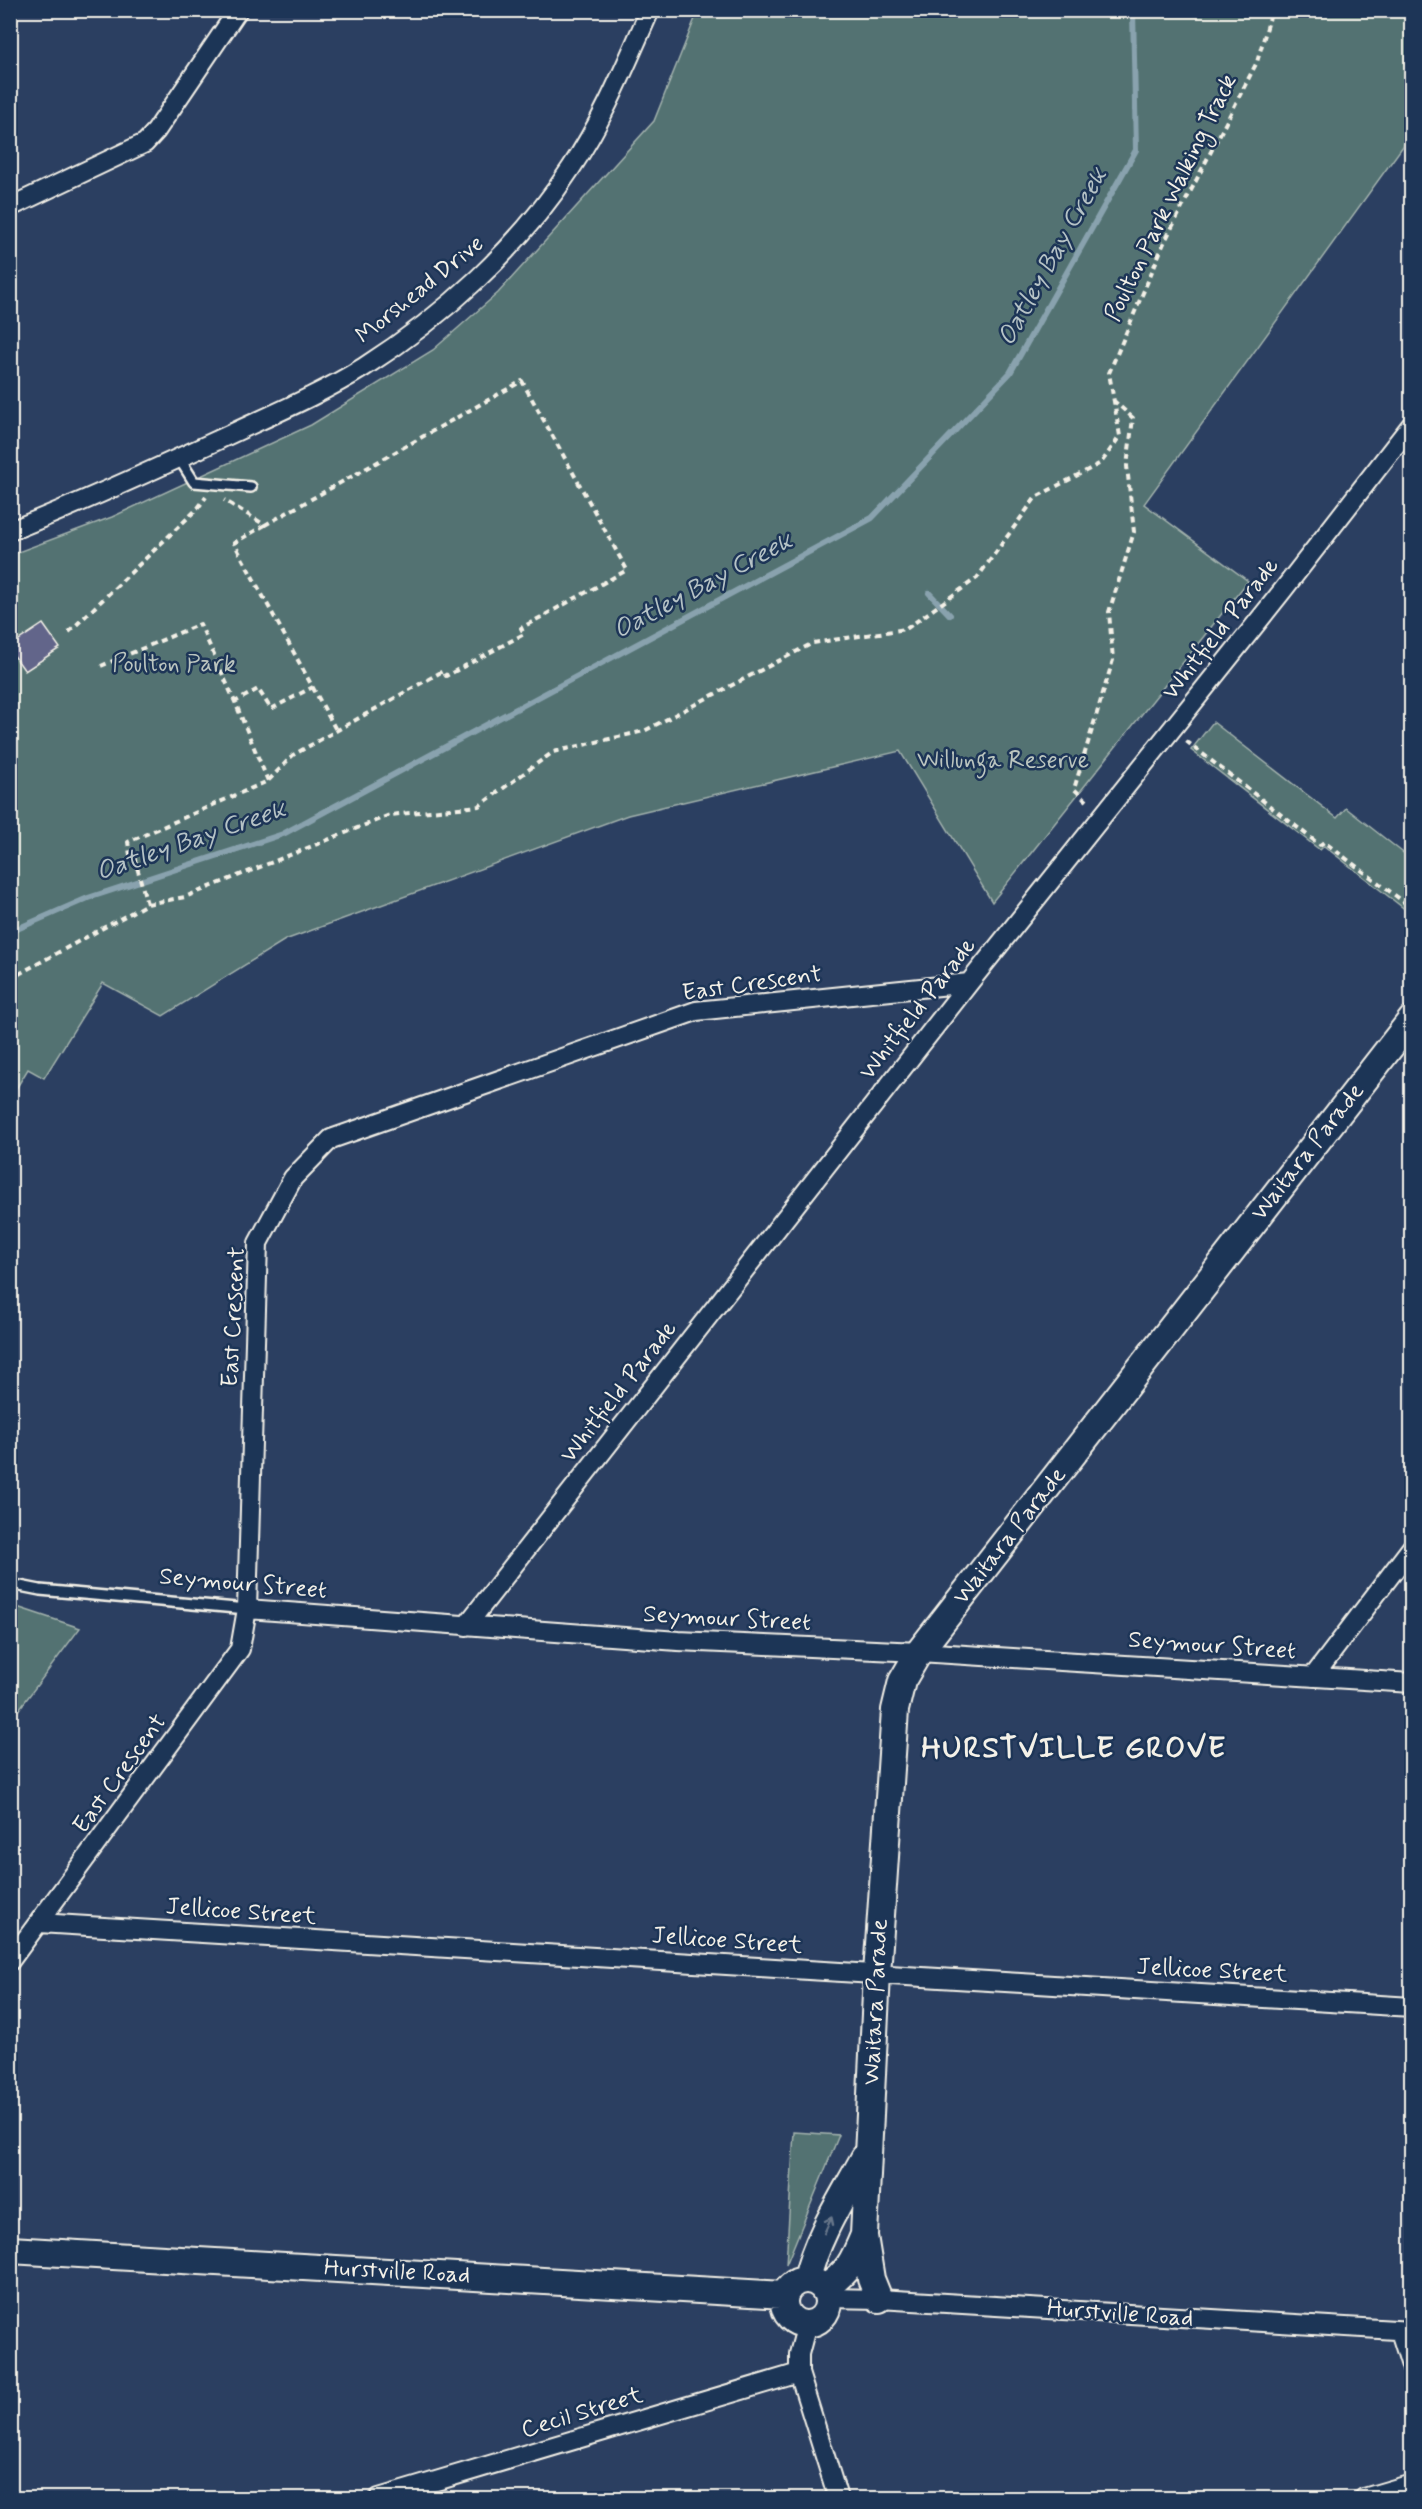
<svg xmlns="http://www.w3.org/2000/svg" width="1422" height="2509" viewBox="0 0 1422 2509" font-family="Mynerve,sans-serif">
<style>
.green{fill:#527272;stroke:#a3b2ad;stroke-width:1.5}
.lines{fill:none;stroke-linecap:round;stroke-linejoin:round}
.stream{stroke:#89a2ae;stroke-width:6}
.building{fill:#62658a;stroke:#f4f1e8;stroke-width:1.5}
.lane-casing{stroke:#f4f1e8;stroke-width:14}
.street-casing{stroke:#f4f1e8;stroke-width:22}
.secondary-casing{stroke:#f4f1e8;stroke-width:30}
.path{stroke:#f4f1e8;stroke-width:4;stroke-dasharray:6 4.5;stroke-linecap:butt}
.lane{stroke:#1d3557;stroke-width:9}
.street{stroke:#1d3557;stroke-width:18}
.secondary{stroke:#1d3557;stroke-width:26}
.oneway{stroke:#68778a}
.labels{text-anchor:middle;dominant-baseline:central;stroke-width:5;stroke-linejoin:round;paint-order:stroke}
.street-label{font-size:24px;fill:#f4f1e8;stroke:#1d3557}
.park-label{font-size:24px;fill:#bbc5bf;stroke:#1d3557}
.water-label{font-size:26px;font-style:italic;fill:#b6c3c6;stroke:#1d3557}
.district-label{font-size:30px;font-weight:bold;letter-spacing:1.5px;fill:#f4f1e8;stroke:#1d3557}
</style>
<rect width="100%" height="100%" fill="#2b3f61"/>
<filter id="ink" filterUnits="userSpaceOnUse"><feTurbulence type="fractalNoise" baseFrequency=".0167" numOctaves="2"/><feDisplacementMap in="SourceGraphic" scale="12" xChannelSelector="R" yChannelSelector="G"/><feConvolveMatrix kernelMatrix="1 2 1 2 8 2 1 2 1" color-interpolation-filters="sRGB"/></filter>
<g filter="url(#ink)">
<!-- green -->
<path class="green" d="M 698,11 L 1411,11 L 1411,135 L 1144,504 L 1248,581 L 992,902 L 900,751 L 628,815 L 285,940 L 163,1016 L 103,983 L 44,1078 L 28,1069 L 11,1097 L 10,555 L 112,517 L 311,425 L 433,350 L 498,293 L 654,121 Z
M 1213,722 L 1337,818 L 1346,808 L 1411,859 L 1411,914 L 1324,846 L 1320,850 L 1191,750 Z
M 11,1605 L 80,1628 L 11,1720 L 10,1605 Z
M 794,2132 L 839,2135 L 786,2265 Z"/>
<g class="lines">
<!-- stream -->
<path class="stream" d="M 929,593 L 950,615
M 10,932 L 88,898 L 283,834 L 872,518 L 1010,373 L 1136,150 L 1133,10"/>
</g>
<!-- building -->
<path class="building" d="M 43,624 L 60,648 L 25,671 L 10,650 L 10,646 Z"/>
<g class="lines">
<!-- lane casing -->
<g class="lane-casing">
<path id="lane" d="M 179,458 L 194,482 L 251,487
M 10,1584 L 40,1590 L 247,1609"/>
</g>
<!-- street casing -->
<g class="street-casing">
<path id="street" d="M 10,207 L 145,143 L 156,131 L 238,10
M 10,531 C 81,503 149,472 218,440 C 266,417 318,396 364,367 C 444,316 519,248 571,168 C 604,119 626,64 650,10
M 247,1609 L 678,1641 L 919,1652 L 1412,1683
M 466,1626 L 969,983 L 1283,590 L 1412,424
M 1313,1677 L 1412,1547
M 39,1923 L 1412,2007
M 10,1961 L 240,1649 L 247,1609 L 258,1243 L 293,1178 L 331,1139 L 696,1011 L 969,983
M 828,2298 L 879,2299 L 1412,2331
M 807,2324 L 799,2354 L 799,2373 L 838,2498
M 1400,2331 L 1412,2369
M 379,2498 L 799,2373
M 1364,2498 L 1412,2484"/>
</g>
<!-- secondary casing -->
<g class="secondary-casing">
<path id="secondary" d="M 864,2236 L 871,2279 L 879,2299
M 10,2250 L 784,2295
M 807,2279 C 817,2236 843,2197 864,2158
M784 2302a22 22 0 1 1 44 0a22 22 0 1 1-44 0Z
M 824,2289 C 848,2272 853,2262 864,2235 L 877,1974 L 895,1710 L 902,1681 L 919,1652 L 1412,1019"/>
</g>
<!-- path -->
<path class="path" d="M 265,525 L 234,543 L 336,730
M 69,632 L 198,508 L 206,497
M 101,666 L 200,624 L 235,702
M 1186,741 L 1320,845 L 1324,842 L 1412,908
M 268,781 L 235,702 L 258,689 L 271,709 L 313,687
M 1087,801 L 1074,789 L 1113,660 L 1109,612 L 1134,532 L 1127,466 L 1133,418 L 1114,401
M 147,904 L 134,856 L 130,855 L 128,842 L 268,781 L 293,755 L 443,671 L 446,676 L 524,634 L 521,628 L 627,570 L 522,381 L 265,525 L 224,500
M 10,981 L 17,975 L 147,904 L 185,897 L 390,815 L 479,806 L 553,752 L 644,731 L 813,643 L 906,629 L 977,578 L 1036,497 L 1101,463 L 1120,436 L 1109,373 L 1164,243 L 1257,62 L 1272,10"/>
<!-- lane -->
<use href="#lane" class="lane"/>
<!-- street -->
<use href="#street" class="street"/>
<!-- secondary -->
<use href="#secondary" class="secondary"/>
</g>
<!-- one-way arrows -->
<defs><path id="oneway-shaft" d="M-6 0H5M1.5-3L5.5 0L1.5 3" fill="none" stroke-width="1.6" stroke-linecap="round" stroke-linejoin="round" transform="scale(1.5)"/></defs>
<use class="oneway" href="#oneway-shaft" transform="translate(828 2225) rotate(-65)"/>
</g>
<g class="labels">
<!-- street labels -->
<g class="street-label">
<text transform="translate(1171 198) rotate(-64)">Poulton Park Walking Track</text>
<text transform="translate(420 290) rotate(-39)">Morshead Drive</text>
<text transform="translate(1221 629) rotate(-52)">Whitfield Parade</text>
<text transform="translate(752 984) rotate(-8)">East Crescent</text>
<text transform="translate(918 1009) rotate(-52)">Whitfield Parade</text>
<text transform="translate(1308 1152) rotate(-52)">Waitara Parade</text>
<text transform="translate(234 1317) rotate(-87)">East Crescent</text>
<text transform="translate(619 1392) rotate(-52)">Whitfield Parade</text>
<text transform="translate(1010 1536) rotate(-52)">Waitara Parade</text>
<text transform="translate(243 1584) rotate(5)">Seymour Street</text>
<text transform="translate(727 1619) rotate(3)">Seymour Street</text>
<text transform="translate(1212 1646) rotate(4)">Seymour Street</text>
<text transform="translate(120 1774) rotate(-54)">East Crescent</text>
<text transform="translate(241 1912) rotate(4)">Jellicoe Street</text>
<text transform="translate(727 1941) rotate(4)">Jellicoe Street</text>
<text transform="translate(1212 1971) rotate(3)">Jellicoe Street</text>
<text transform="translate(876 2002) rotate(-87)">Waitara Parade</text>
<text transform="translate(397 2272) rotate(3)">Hurstville Road</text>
<text transform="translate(1120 2314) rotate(4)">Hurstville Road</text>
<text transform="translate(582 2413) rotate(-17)">Cecil Street</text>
</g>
<!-- park labels -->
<g class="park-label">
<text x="174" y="664">Poulton Park</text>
<text x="1003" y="760">Willunga Reserve</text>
</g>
<!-- water labels -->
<g class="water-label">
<text transform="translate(1053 257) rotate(-61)">Oatley Bay Creek</text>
<text transform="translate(703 586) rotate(-28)">Oatley Bay Creek</text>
<text transform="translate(191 841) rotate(-19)">Oatley Bay Creek</text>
</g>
<!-- district labels -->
<g class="district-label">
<text x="1074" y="1748">HURSTVILLE GROVE</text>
</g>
</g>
<!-- margin -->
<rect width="1422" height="2509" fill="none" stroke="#1d3557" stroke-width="36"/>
<rect x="18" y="18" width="1386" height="2473" fill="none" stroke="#f4f1e8" stroke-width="2" filter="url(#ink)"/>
</svg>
